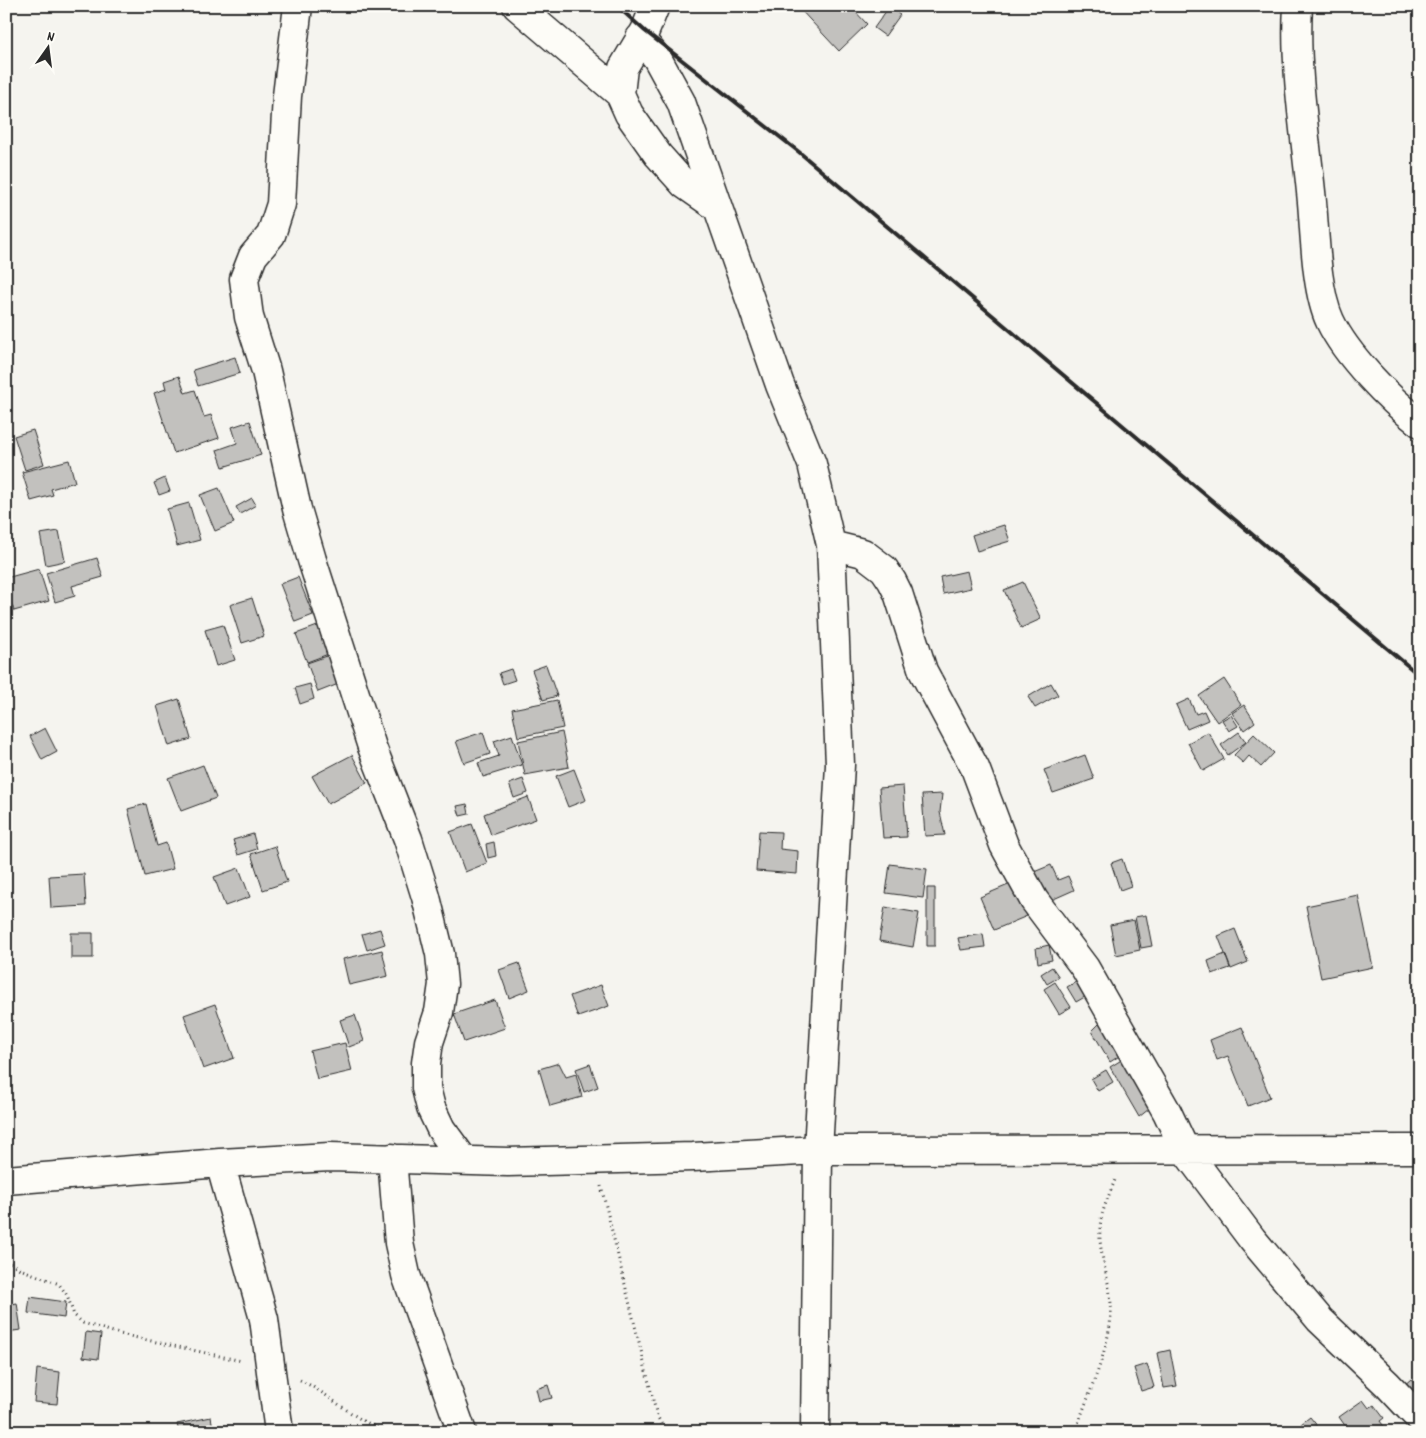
<svg xmlns="http://www.w3.org/2000/svg" width="1426" height="1438" viewBox="0 0 1426 1438" font-family="Dekko,sans-serif">
<style>
.building{fill:#c2c1be;stroke:#2b2b2b}
.lines{fill:none;stroke-linecap:round;stroke-linejoin:round}
.minor-casing{stroke:#2b2b2b;stroke-width:31}
.path{stroke:#2b2b2b;stroke-width:3;stroke-dasharray:1 4;stroke-linecap:butt}
.minor{stroke:#fdfcf7;stroke-width:28}
.rail{stroke:#2b2b2b;stroke-width:4}
</style>
<rect width="100%" height="100%" fill="#f5f4ef"/>
<filter id="ink" filterUnits="userSpaceOnUse"><feTurbulence type="fractalNoise" baseFrequency=".02" numOctaves="2"/><feDisplacementMap in="SourceGraphic" scale="10" xChannelSelector="R" yChannelSelector="G"/><feConvolveMatrix kernelMatrix="1 2 1 2 8 2 1 2 1" color-interpolation-filters="sRGB"/></filter>
<g filter="url(#ink)">
<!-- building -->
<path class="building" d="M 797,6 L 850,6 L 867,24 L 839,51 Z
M 889,7 L 900,15 L 885,36 L 874,28 Z
M 235,357 L 240,373 L 198,386 L 193,370 Z
M 179,376 L 185,393 L 195,390 L 204,417 L 211,415 L 219,438 L 174,453 L 154,393 L 166,389 L 164,381 Z
M 250,421 L 261,455 L 223,467 L 217,450 L 237,443 L 232,427 Z
M 33,430 L 44,464 L 25,470 L 14,436 Z
M 69,460 L 75,482 L 51,489 L 53,495 L 31,501 L 22,472 Z
M 165,478 L 170,491 L 159,495 L 154,483 Z
M 219,488 L 234,523 L 215,531 L 200,495 Z
M 252,498 L 256,505 L 240,514 L 236,507 Z
M 189,503 L 200,540 L 177,546 L 167,509 Z
M 1004,525 L 1010,541 L 977,551 L 972,535 Z
M 59,531 L 65,561 L 46,565 L 40,534 Z
M 97,558 L 103,577 L 72,586 L 75,596 L 55,602 L 46,573 Z
M 39,569 L 49,601 L 14,611 L 6,588 L 6,578 Z
M 967,571 L 971,588 L 943,594 L 940,577 Z
M 298,577 L 313,615 L 295,622 L 280,584 Z
M 1023,582 L 1041,619 L 1021,628 L 1004,590 Z
M 252,598 L 264,636 L 242,643 L 230,605 Z
M 223,625 L 235,660 L 216,666 L 205,630 Z
M 320,625 L 331,653 L 307,662 L 296,634 Z
M 330,655 L 341,683 L 318,692 L 307,663 Z
M 546,665 L 557,696 L 543,700 L 532,670 Z
M 511,669 L 515,680 L 503,684 L 499,673 Z
M 1224,679 L 1241,705 L 1217,722 L 1199,696 Z
M 1051,683 L 1058,695 L 1035,708 L 1028,697 Z
M 310,684 L 314,699 L 300,704 L 295,688 Z
M 179,699 L 191,739 L 169,746 L 157,706 Z
M 1189,699 L 1196,714 L 1204,711 L 1208,720 L 1187,729 L 1176,705 Z
M 557,700 L 563,728 L 518,737 L 512,709 Z
M 1244,705 L 1255,722 L 1244,730 L 1232,713 Z
M 1231,715 L 1238,726 L 1229,731 L 1222,720 Z
M 45,728 L 57,752 L 42,760 L 30,736 Z
M 483,732 L 490,754 L 464,763 L 456,741 Z
M 562,732 L 569,767 L 525,775 L 518,741 Z
M 1208,732 L 1224,759 L 1203,771 L 1188,743 Z
M 1239,732 L 1246,742 L 1228,755 L 1221,745 Z
M 1254,734 L 1274,753 L 1261,767 L 1249,756 L 1243,763 L 1234,755 Z
M 512,735 L 522,765 L 483,777 L 478,763 L 499,756 L 494,741 Z
M 352,755 L 367,783 L 328,804 L 312,776 Z
M 1085,755 L 1094,779 L 1053,793 L 1044,770 Z
M 203,765 L 216,798 L 181,811 L 168,778 Z
M 574,769 L 586,800 L 568,807 L 556,776 Z
M 523,779 L 528,793 L 514,798 L 509,784 Z
M 903,786 L 907,837 L 883,838 L 879,788 Z
M 942,794 L 940,812 L 945,835 L 925,836 L 922,795 Z
M 528,797 L 536,819 L 491,835 L 484,814 Z
M 146,804 L 157,846 L 166,843 L 173,869 L 145,876 L 128,809 Z
M 467,804 L 469,814 L 460,816 L 457,806 Z
M 472,824 L 487,863 L 465,872 L 450,832 Z
M 759,831 L 781,832 L 780,849 L 798,851 L 797,874 L 756,871 Z
M 253,834 L 257,849 L 238,855 L 233,840 Z
M 494,842 L 496,856 L 488,858 L 486,844 Z
M 275,846 L 287,882 L 263,890 L 251,854 Z
M 1122,859 L 1131,886 L 1120,890 L 1111,863 Z
M 890,864 L 927,869 L 923,898 L 886,893 Z
M 1051,865 L 1058,880 L 1068,876 L 1074,890 L 1047,902 L 1034,872 Z
M 239,868 L 250,897 L 225,906 L 214,877 Z
M 84,874 L 86,906 L 51,908 L 49,876 Z
M 1013,883 L 1027,916 L 994,930 L 980,897 Z
M 927,888 L 935,888 L 935,946 L 927,946 Z
M 1358,895 L 1373,967 L 1321,978 L 1306,906 Z
M 885,907 L 919,913 L 913,947 L 879,941 Z
M 1146,915 L 1152,946 L 1141,948 L 1135,917 Z
M 1134,920 L 1140,950 L 1116,955 L 1110,925 Z
M 380,929 L 385,944 L 367,950 L 362,934 Z
M 1235,929 L 1248,962 L 1231,969 L 1218,936 Z
M 71,933 L 93,933 L 93,958 L 71,958 Z
M 983,934 L 985,947 L 961,950 L 958,938 Z
M 1049,945 L 1052,960 L 1038,963 L 1036,948 Z
M 382,950 L 388,976 L 349,985 L 343,959 Z
M 1225,954 L 1230,968 L 1212,974 L 1208,961 Z
M 519,963 L 529,990 L 509,998 L 499,970 Z
M 1052,967 L 1059,977 L 1047,984 L 1041,974 Z
M 1081,979 L 1090,994 L 1076,1002 L 1067,987 Z
M 1055,982 L 1071,1007 L 1059,1014 L 1044,989 Z
M 601,985 L 609,1006 L 578,1017 L 570,996 Z
M 1420,988 L 1420,1022 L 1414,1020 Z
M 495,1000 L 505,1028 L 464,1042 L 454,1014 Z
M 215,1004 L 234,1058 L 203,1069 L 184,1015 Z
M 355,1015 L 364,1041 L 349,1047 L 340,1020 Z
M 1104,1019 L 1124,1053 L 1110,1062 L 1092,1031 Z
M 1242,1027 L 1270,1097 L 1248,1106 L 1228,1056 L 1217,1060 L 1210,1040 Z
M 345,1043 L 352,1071 L 317,1079 L 310,1051 Z
M 1128,1056 L 1154,1105 L 1139,1117 L 1110,1067 Z
M 559,1063 L 566,1077 L 576,1074 L 582,1097 L 550,1106 L 539,1069 Z
M 590,1064 L 598,1087 L 584,1092 L 576,1069 Z
M 1106,1070 L 1113,1082 L 1098,1091 L 1091,1079 Z
M 30,1297 L 66,1302 L 64,1318 L 28,1313 Z
M 17,1303 L 21,1330 L 6,1332 L 6,1305 Z
M 86,1332 L 101,1334 L 98,1359 L 83,1357 Z
M 1170,1350 L 1177,1386 L 1164,1388 L 1157,1353 Z
M 1147,1364 L 1154,1387 L 1141,1391 L 1134,1368 Z
M 37,1369 L 60,1372 L 57,1404 L 34,1402 Z
M 1411,1379 L 1420,1390 L 1420,1407 L 1403,1386 Z
M 548,1385 L 552,1398 L 539,1401 L 536,1389 Z
M 1363,1400 L 1369,1408 L 1374,1405 L 1384,1418 L 1380,1421 L 1388,1432 L 1341,1432 L 1346,1427 L 1339,1417 Z
M 211,1417 L 213,1428 L 210,1428 L 211,1432 L 179,1432 L 177,1424 Z
M 1310,1417 L 1319,1428 L 1314,1432 L 1306,1432 L 1301,1424 Z"/>
<g class="lines">
<!-- minor casing -->
<g class="minor-casing">
<path id="minor" d="M 298,6 L 287,96 L 281,204 L 271,235 L 253,256 L 244,279 L 249,317 L 266,371 L 297,509 L 312,560 L 372,747 L 408,839 L 426,897 L 440,954 L 443,984 L 439,1012 L 429,1042 L 426,1063 L 426,1088 L 431,1108 L 441,1129 L 463,1159
M 517,6 L 620,94
M 655,6 L 645,31 L 623,68 L 620,94 L 629,114 L 658,155 L 684,184 L 717,207
M 1298,6 C 1294,71 1306,137 1312,202 C 1315,236 1316,291 1330,321 C 1346,355 1390,400 1420,423
M 640,38 L 657,58 L 681,102 L 780,385 L 812,464 L 831,545 L 840,765 L 818,1150 L 815,1432
M 831,545 L 863,553 L 884,569 L 892,581 L 898,593 L 923,671 L 975,768 L 1004,845 L 1034,900 L 1085,968 L 1167,1112 L 1185,1150 L 1252,1239 L 1320,1320 L 1387,1384 L 1420,1419
M 392,1158 L 399,1243 L 406,1275 L 462,1432
M 220,1163 L 264,1319 L 279,1432
M 6,1180 L 220,1163 L 330,1157 L 508,1162 L 693,1157 L 818,1150 L 1420,1149"/>
</g>
<!-- path -->
<path class="path" d="M 601,1186 L 657,1416 L 666,1432
M 6,1260 L 20,1269 L 59,1284 L 67,1295 L 74,1315 L 83,1323 L 120,1334 L 242,1361
M 300,1380 C 332,1395 358,1425 392,1432
M 1075,1432 C 1087,1398 1109,1350 1111,1315 C 1113,1286 1098,1257 1100,1228 C 1101,1210 1110,1194 1116,1177"/>
<!-- minor -->
<use href="#minor" class="minor"/>
<!-- rail -->
<path class="rail" d="M 617,6 L 645,31 L 799,152 L 1420,676"/>
</g>
</g>
<!-- margin -->
<rect width="1426" height="1438" fill="none" stroke="#fdfcf7" stroke-width="25"/>
<rect x="12" y="12" width="1401" height="1413" fill="none" stroke="#2b2b2b" stroke-width="2" filter="url(#ink)"/>
<!-- north arrow -->
<g transform="translate(48 48) rotate(14)" stroke="#fdfcf7" stroke-width="4" paint-order="stroke">
<path d="M0-4L9 19L0 12L-9 19Z" fill="#2b2b2b"/>
<text y="-8" font-size="14" font-weight="bold" text-anchor="middle" fill="#2b2b2b">N</text>
</g>
</svg>
